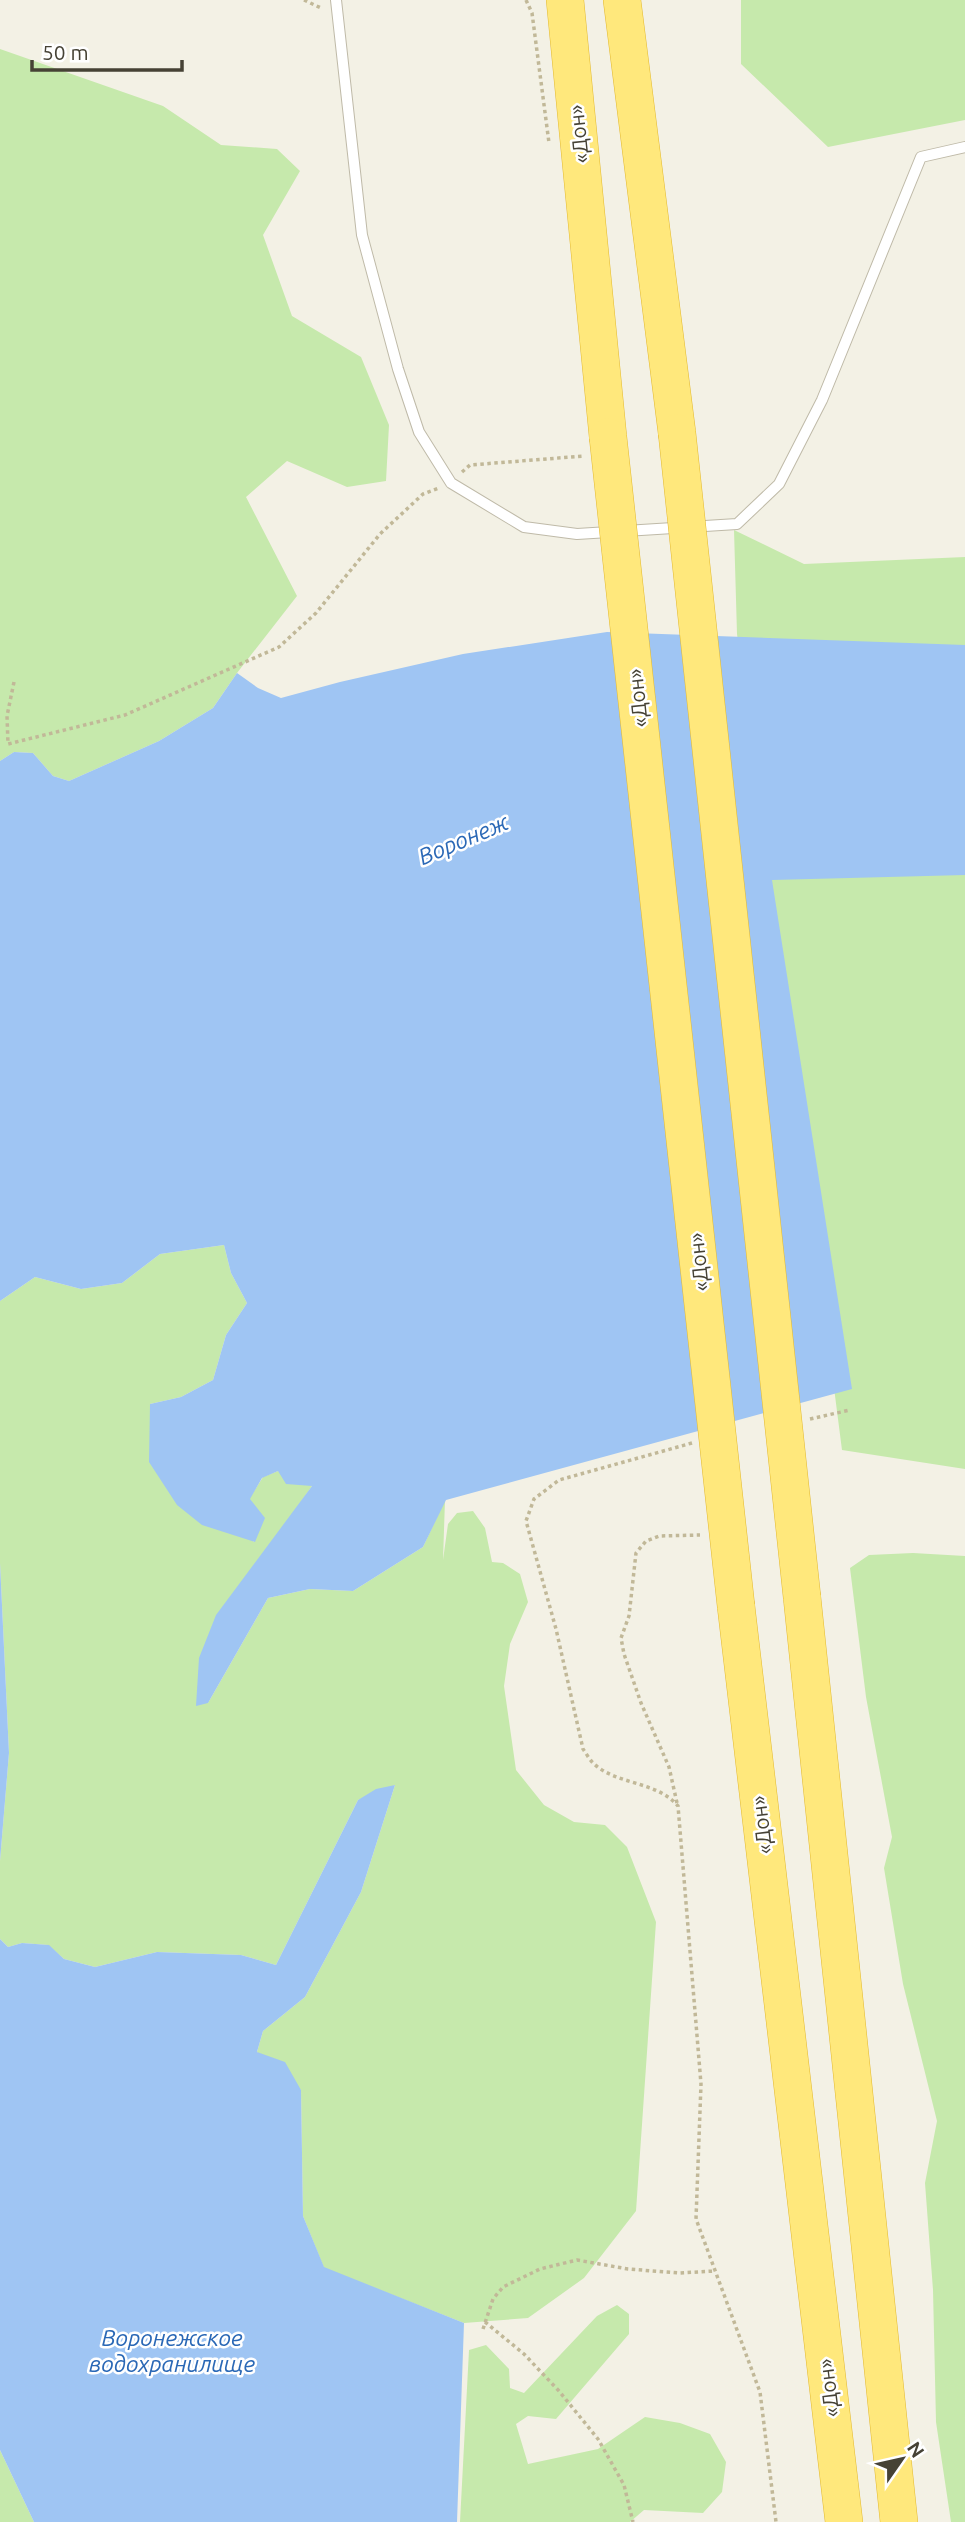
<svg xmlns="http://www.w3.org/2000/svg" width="965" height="2522" viewBox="0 0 965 2522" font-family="Ubuntu,sans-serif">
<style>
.green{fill:#c6e9ac}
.water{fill:#9fc5f3}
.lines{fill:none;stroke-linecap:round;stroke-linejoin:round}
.service-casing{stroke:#bfbaa8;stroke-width:12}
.trunk-casing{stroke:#e3b930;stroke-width:38}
.path{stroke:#c1b898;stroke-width:3.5;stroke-dasharray:3.5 3.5;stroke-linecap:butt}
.service{stroke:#fff;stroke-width:10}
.trunk{stroke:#ffe87c;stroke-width:37}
.trunk-bridge-casing{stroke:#e3b930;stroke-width:38;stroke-linecap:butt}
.trunk-bridge{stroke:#ffe87c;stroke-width:37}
.labels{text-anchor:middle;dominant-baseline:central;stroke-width:5;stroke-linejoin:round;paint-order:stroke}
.street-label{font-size:21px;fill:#464235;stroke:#fff}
.water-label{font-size:23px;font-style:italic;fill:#2a68b6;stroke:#fff}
</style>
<rect width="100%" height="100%" fill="#f3f1e5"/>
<!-- green -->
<path class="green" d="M 741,0 L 965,0 L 965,120 L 828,147 L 741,64 Z
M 0,49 L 163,106 L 221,145 L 277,149 L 300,171 L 263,235 L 292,316 L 361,357 L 389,425 L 386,481 L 347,487 L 287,461 L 246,497 L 297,596 L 237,673 L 213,708 L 159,741 L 69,781 L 53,776 L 33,753 L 14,752 L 0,761 Z
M 734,530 L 804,564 L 965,557 L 965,1469 L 842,1450 L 737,634 Z
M 224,1245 L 231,1273 L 247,1303 L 226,1335 L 213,1380 L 181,1397 L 150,1404 L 254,1542 L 264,1518 L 249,1499 L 263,1477 L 278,1471 L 312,1486 L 282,1529 L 208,1703 L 268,1598 L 310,1589 L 353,1591 L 423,1547 L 445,1500 L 443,1560 L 448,1524 L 457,1513 L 473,1511 L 485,1528 L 492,1562 L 503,1563 L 520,1574 L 528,1602 L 510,1644 L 504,1686 L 516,1770 L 544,1805 L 574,1822 L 605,1825 L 627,1847 L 656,1922 L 636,2211 L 584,2278 L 528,2318 L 464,2323 L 324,2268 L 303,2216 L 301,2090 L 257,2052 L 263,2031 L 305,1997 L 361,1892 L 395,1785 L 358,1800 L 276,1965 L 241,1955 L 157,1952 L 95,1967 L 64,1959 L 48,1945 L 22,1943 L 8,1947 L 0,1939 L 0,1861 L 9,1753 L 0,1563 L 0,1301 L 35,1277 L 81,1289 L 122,1283 L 160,1254 Z
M 913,1553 L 965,1556 L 965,2522 L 951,2522 L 936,2422 L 933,2290 L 925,2183 L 937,2121 L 903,1984 L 884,1868 L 892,1837 L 866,1697 L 850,1568 L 869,1555 Z
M 617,2305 L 629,2314 L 629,2334 L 556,2419 L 528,2416 L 516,2424 L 528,2464 L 598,2449 L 645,2417 L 680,2423 L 710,2434 L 726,2462 L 722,2492 L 703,2513 L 644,2510 L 630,2522 L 460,2522 L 469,2350 L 486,2345 L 509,2369 L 510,2388 L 524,2393 L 597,2316 Z
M 0,2450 L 34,2522 L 0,2522 Z"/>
<!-- water -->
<path class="water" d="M 607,632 L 965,645 L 965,875 L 772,880 L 852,1389 L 446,1500 L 423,1547 L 353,1591 L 310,1589 L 268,1598 L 208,1703 L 196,1706 L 199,1658 L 216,1615 L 312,1486 L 286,1484 L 278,1471 L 262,1478 L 250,1499 L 265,1518 L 255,1542 L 202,1525 L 177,1505 L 149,1462 L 150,1404 L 181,1397 L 213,1380 L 226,1335 L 247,1303 L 231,1273 L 224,1245 L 160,1254 L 122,1283 L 81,1289 L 35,1277 L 0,1301 L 0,761 L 14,752 L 33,753 L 53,776 L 69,781 L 159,741 L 213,708 L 237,673 L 258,688 L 281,698 L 340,682 L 463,654 Z
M 0,1563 L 9,1753 L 0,1861 Z
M 395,1785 L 361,1892 L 305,1997 L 263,2031 L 257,2052 L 285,2062 L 301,2090 L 303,2216 L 324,2267 L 464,2323 L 457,2522 L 34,2522 L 0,2450 L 0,1939 L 8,1947 L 22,1943 L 49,1945 L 64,1959 L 95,1967 L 157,1952 L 241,1955 L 276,1965 L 358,1800 L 376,1789 Z"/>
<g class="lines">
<!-- service casing -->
<g class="service-casing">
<path id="service" d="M 336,0 L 362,235 L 398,369 L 419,432 L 451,483 L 524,527 L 577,534 L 737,524 L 779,484 L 822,400 L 921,157 L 965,147"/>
</g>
<!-- trunk casing -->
<g class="trunk-casing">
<path id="trunk" d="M 565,0 L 608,437
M 622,0 L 677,433
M 802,1597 L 899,2522
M 736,1606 L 844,2522"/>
</g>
<!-- path -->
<path class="path" d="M 304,0 L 321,8
M 526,0 L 532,13 L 549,143
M 462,472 L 470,465 L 584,456
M 14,682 L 7,716 L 8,744 L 125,715 L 279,647 L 316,613 L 380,534 L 423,494 L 439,488
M 810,1419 L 850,1410
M 692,1443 L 559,1480 L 534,1499 L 526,1521 L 556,1629 L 583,1749 C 586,1753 589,1759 593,1763 C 616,1785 657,1781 678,1806 L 701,2084 L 696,2219 L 760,2392 L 776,2522
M 677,1803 L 669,1767 L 641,1703 L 624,1654 L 621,1638 L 629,1616 L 636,1553 L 646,1541 L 659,1536 L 700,1535
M 485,2322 L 524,2354 L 559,2391 L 598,2439 L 624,2485 L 633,2522
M 483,2329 L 493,2299 L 503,2287 L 540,2269 L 577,2260 L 628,2269 L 679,2273 L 715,2271"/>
<!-- service -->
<use href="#service" class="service"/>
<!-- trunk -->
<use href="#trunk" class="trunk"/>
<!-- trunk-bridge casing -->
<g class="trunk-bridge-casing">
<path id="trunk-bridge" d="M 677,433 L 802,1597
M 608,437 L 736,1606"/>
</g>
<!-- trunk-bridge -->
<use href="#trunk-bridge" class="trunk-bridge"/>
</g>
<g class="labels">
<!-- street labels -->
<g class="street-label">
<text transform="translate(578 134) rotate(-96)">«Дон»</text>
<text transform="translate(637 698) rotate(-96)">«Дон»</text>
<text transform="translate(698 1262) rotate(-96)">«Дон»</text>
<text transform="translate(761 1825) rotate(-97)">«Дон»</text>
<text transform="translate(828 2388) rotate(-97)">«Дон»</text>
</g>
<!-- water labels -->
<g class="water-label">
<text transform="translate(463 839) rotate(-23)">Воронеж</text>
<text x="172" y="2337">Воронежское<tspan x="172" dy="26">водохранилище</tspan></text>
</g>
</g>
<!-- north arrow -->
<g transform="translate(902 2459) rotate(56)" stroke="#ffffff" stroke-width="5" paint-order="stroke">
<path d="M0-5L12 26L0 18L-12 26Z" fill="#464235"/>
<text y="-10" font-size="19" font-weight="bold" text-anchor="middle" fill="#464235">N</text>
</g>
<!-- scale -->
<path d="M32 60v10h150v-10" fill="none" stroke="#464235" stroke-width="3.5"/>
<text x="42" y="60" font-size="21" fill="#464235" stroke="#ffffff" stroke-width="5" paint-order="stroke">50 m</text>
</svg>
